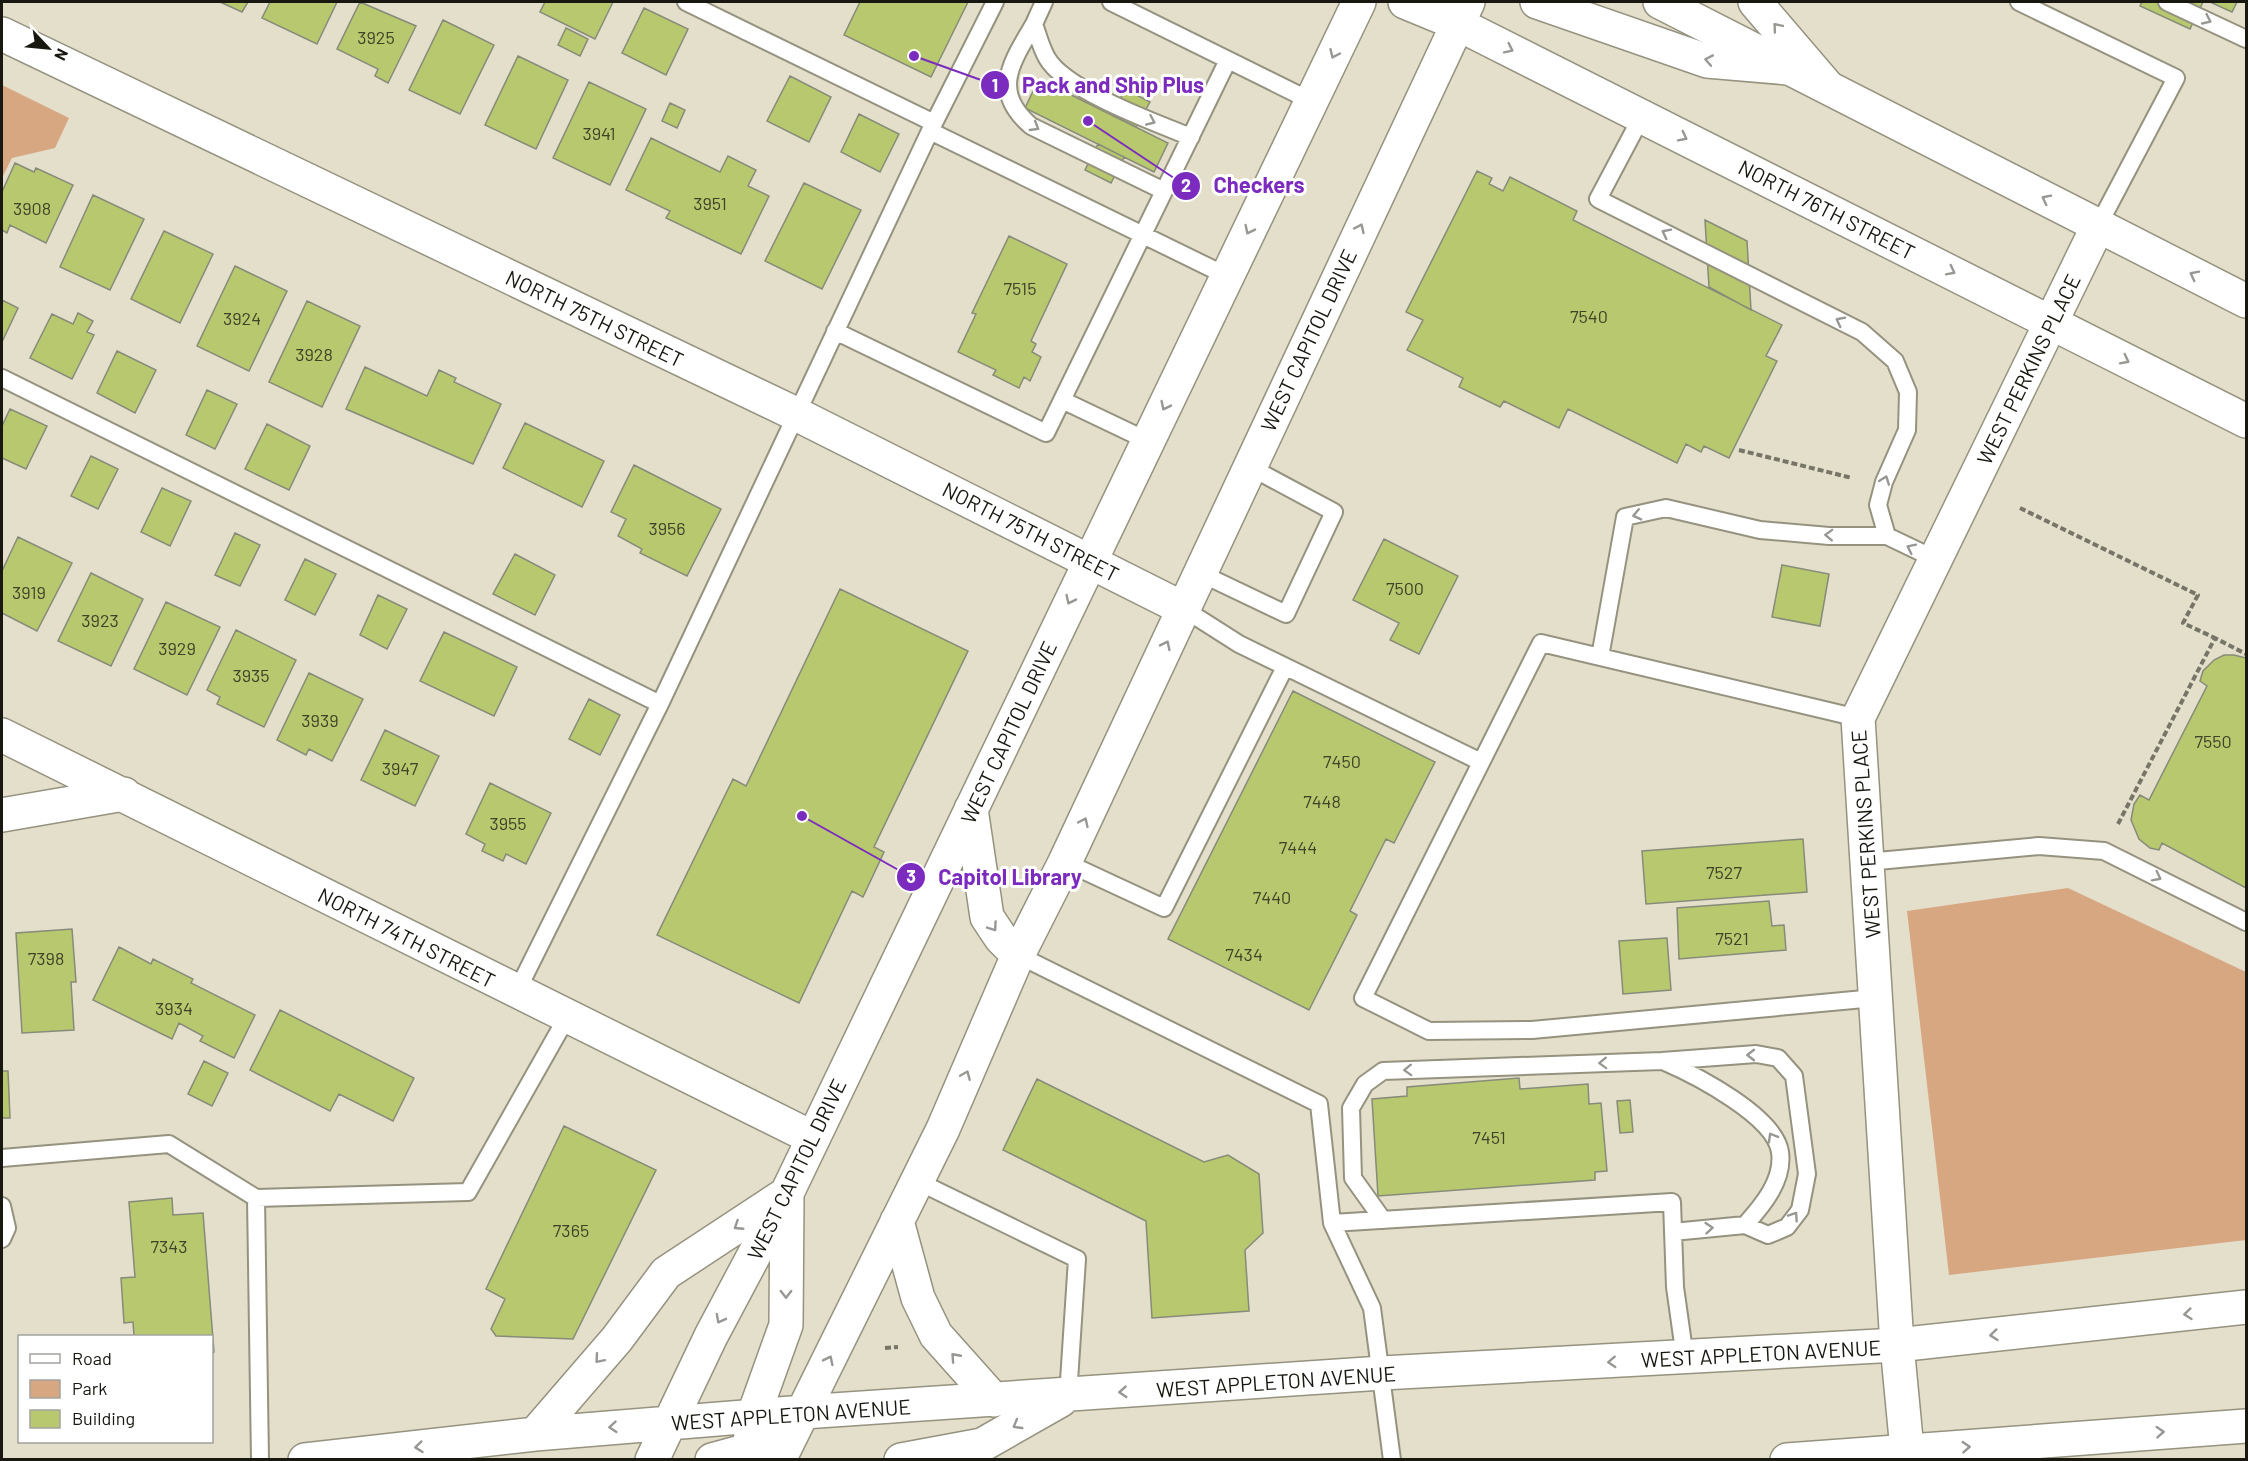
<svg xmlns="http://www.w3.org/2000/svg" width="2248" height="1461" viewBox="0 0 2248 1461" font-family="Barlow,sans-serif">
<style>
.green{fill:#d7a782}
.building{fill:#b8c86e;stroke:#878b79;stroke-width:1.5}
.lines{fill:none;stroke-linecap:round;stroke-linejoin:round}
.lane-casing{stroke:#95927f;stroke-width:20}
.street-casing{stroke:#95927f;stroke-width:36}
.secondary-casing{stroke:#95927f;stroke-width:36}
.primary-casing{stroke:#95927f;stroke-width:36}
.path{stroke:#777568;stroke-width:4;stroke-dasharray:6 3;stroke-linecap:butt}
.lane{stroke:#fff;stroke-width:16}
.street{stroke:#fff;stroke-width:33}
.secondary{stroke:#fff;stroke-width:33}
.primary{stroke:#fff;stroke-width:33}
.oneway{stroke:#979793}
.labels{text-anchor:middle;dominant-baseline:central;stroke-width:6;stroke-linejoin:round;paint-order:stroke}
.number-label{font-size:18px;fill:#404328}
.street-label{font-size:21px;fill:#181710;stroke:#fff}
.leader{fill:none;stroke:#7b2cbf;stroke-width:2}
.callout-dot{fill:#7b2cbf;stroke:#fff;stroke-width:2}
.mark-label{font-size:18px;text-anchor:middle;font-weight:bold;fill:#fff}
.callout-label{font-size:22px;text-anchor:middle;font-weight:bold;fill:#7b2cbf;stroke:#fff;stroke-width:6;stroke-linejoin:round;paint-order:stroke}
</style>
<rect width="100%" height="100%" fill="#e3dfcb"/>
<!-- green -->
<path class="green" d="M 2,85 L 69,118 L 55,148 L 12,158 L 2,178 Z
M 2068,888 L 2246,972 L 2246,1240 L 1949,1275 L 1907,911 Z"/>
<!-- building -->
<path class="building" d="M 220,2 L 248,2 L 242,12 Z
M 270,2 L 337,2 L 317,44 L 262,18 Z
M 360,2 L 416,26 L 388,83 L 375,76 L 378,69 L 337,49 Z
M 545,2 L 613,2 L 595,39 L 540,12 Z
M 860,2 L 968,2 L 931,77 L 844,35 Z
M 2142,2 L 2203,2 L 2190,29 L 2140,6 Z
M 2210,2 L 2237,2 L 2232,12 Z
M 644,8 L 688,29 L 666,75 L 622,53 Z
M 443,20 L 494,45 L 460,114 L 409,90 Z
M 566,28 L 588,39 L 580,56 L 558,45 Z
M 518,56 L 568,80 L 536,149 L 485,125 Z
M 790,76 L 831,97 L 809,142 L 767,121 Z
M 1039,79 L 1168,143 L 1154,172 L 1025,108 Z
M 589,82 L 646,109 L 610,185 L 553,158 Z
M 1125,89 L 1150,102 L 1136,127 L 1112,115 Z
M 670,103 L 685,110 L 677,128 L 662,121 Z
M 859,114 L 899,134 L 880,172 L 841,152 Z
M 651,138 L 720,172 L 728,156 L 756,170 L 748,186 L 769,196 L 741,254 L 666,218 L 670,211 L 626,190 Z
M 1098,144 L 1124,157 L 1111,183 L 1085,170 Z
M 15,163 L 34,172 L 36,168 L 73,185 L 46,243 L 10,225 L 7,233 L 2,230 L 2,192 Z
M 1477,171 L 1492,178 L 1489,184 L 1503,191 L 1510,177 L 1577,211 L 1573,220 L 1782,325 L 1766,356 L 1777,361 L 1729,458 L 1704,446 L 1701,452 L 1686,444 L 1677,463 L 1568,409 L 1559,428 L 1504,401 L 1500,407 L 1459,387 L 1463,378 L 1407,350 L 1423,320 L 1406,312 Z
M 804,183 L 861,210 L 822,289 L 765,261 Z
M 93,195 L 144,219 L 110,290 L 60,267 Z
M 1705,220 L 1747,241 L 1751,310 L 1709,287 Z
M 164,231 L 213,254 L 180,323 L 131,299 Z
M 1009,236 L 1067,264 L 1031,341 L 1036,344 L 1032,352 L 1041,357 L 1030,381 L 1024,377 L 1019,388 L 993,375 L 996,370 L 958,352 L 976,314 L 972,313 Z
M 235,266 L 287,291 L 249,371 L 197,346 Z
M 2,300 L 18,308 L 2,342 Z
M 307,301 L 360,326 L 322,407 L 269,382 Z
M 78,313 L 93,321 L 87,332 L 94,335 L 72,379 L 30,358 L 52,314 L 73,324 Z
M 117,351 L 156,370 L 135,413 L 97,393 Z
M 365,367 L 427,396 L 439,370 L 456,378 L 454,382 L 501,404 L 473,464 L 346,409 Z
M 207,390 L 237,404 L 215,449 L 186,435 Z
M 10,409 L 47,426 L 26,469 L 2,458 L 2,426 Z
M 525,423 L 604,461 L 582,507 L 503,468 Z
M 267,424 L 310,446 L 289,490 L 245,469 Z
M 91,456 L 118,469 L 98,509 L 71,496 Z
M 634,465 L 721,509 L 687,576 L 640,553 L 642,549 L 618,536 L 626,519 L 611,512 Z
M 162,488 L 191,501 L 170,546 L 141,532 Z
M 235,533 L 260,545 L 240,586 L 215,575 Z
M 18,537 L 72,563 L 37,631 L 2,613 L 2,571 Z
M 1384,539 L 1458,576 L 1419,654 L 1390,640 L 1399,623 L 1353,600 Z
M 515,554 L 555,575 L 535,615 L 493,594 Z
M 305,559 L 336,574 L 315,615 L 285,600 Z
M 1782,565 L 1829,574 L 1820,626 L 1772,617 Z
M 91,573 L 143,599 L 111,666 L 58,641 Z
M 840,589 L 968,651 L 874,847 L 884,852 L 863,897 L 852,891 L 799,1003 L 657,935 L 733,779 L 746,786 Z
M 378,595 L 407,609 L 387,649 L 360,635 Z
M 166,602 L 220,627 L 187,695 L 134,669 Z
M 236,630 L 296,660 L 264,727 L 217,704 L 220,697 L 207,690 Z
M 444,632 L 517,667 L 494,716 L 420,681 Z
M 2224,655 L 2234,655 L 2246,658 L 2246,888 L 2162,843 L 2159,850 L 2150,848 L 2139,839 L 2131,820 L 2134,804 L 2140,795 L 2149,800 L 2207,686 L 2200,681 L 2203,671 L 2214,660 Z
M 309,673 L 363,699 L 332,761 L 309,749 L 306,755 L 277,740 Z
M 1293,691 L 1435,762 L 1394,843 L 1386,839 L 1350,911 L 1357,915 L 1309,1010 L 1168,939 Z
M 589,699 L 620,715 L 600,755 L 569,739 Z
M 385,730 L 439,756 L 415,806 L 361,780 Z
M 490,783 L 551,813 L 526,864 L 506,854 L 503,861 L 482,851 L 485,844 L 466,834 Z
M 1803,839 L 1807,892 L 1646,904 L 1642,851 Z
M 1769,901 L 1772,926 L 1784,925 L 1786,950 L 1679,959 L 1677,908 Z
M 72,929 L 76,982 L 71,982 L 74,1030 L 22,1033 L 16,933 Z
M 1667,938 L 1671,990 L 1623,994 L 1619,941 Z
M 119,947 L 151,964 L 153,959 L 193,979 L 191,983 L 255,1015 L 234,1058 L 200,1041 L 203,1036 L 179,1023 L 172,1039 L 93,1000 Z
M 280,1010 L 414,1078 L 393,1121 L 339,1094 L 330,1111 L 250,1070 Z
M 204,1061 L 228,1073 L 212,1106 L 188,1094 Z
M 2,1071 L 8,1071 L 10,1118 L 2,1118 Z
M 1519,1078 L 1520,1089 L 1588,1084 L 1589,1104 L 1601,1103 L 1607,1171 L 1595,1172 L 1595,1180 L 1378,1196 L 1372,1099 L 1407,1096 L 1407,1087 Z
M 1037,1079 L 1204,1162 L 1228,1155 L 1259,1174 L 1263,1233 L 1245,1250 L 1249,1311 L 1152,1318 L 1146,1221 L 1003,1150 Z
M 1630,1100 L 1633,1132 L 1620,1133 L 1617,1101 Z
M 564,1126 L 656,1170 L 573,1339 L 496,1336 L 491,1329 L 505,1299 L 486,1289 Z
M 172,1198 L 173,1215 L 203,1213 L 214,1352 L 212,1353 L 212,1336 L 134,1336 L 133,1322 L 124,1323 L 121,1278 L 135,1277 L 129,1202 Z"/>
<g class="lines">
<!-- lane casing -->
<g class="lane-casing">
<path id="lane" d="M 686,2 L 934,123
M 1044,2 L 1034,24 C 1038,35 1041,48 1047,58 C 1065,90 1156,123 1191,137
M 1111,2 L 1311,101
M 2019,2 L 2176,78 L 2098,226
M 2167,2 L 2246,39
M 1034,24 C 1012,62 990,91 1031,126 L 1164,191
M 1642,116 L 1598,199 L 1862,332 L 1895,361 L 1908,392 L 1907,430 L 1884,482 L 1878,505 L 1887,536
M 930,131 L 1227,276
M 835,331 L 1046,433 L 1228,60
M 2,378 L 660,704
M 1062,400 L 1148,441
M 1200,573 L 1286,614 L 1334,512 L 1250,467
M 1184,609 L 1239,644 L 1481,762
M 1600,657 L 1625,517 L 1666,508 L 1760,530 L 1829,536 L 1887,536 L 1935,559
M 1858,718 L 1541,643 L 1363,998 L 1429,1031 L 1532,1030 L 1875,998
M 1065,862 L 1164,908 L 1285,667
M 1867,862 L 2039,846 L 2104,851 L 2246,922
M 1018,955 L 1319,1104 L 1332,1223 L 1372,1308 L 1392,1460
M 516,993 L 660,704 L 930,131 L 995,2
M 1665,1062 C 1695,1075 1775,1116 1780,1152 C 1784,1180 1763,1205 1745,1225
M 2,1158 L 169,1144 L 256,1198 L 260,1460
M 917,1181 L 1077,1259 L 1068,1396
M 256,1198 L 468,1192 L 567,1017
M 2,1206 L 7,1228 L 2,1239
M 1383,1220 L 1353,1178 L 1351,1108 L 1365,1084 L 1383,1071 L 1662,1061 L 1756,1054 L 1778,1058 L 1794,1076 L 1807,1174 L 1800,1210 L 1787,1227 L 1768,1235 L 1745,1225 L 1673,1232
M 1332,1223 L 1672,1202 L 1675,1287 L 1685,1358"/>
</g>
<!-- street casing -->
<g class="street-casing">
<path id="street" d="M 2,34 L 798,415 L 1184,609
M 2,735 L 813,1138
M 2,815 L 124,794
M 1908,1460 L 1897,1345 L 1858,718 L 2098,226"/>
</g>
<!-- secondary casing -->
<g class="secondary-casing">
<path id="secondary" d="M 1660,2 L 2246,301
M 1456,23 L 2246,421"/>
</g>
<!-- primary casing -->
<g class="primary-casing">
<path id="primary" d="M 1405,2 L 1456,23
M 1537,2 L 1707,61 L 1788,68
M 1755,2 L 1826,85
M 971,809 L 987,917 L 1001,938 L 1018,955
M 897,1221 L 918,1298 L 936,1335 L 994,1400
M 535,1434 L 617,1339 L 666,1273 L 783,1196
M 305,1460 L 535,1434 L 803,1412 L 1382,1373 L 1897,1345 L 2246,1307
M 652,1460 L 711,1336 L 787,1193 L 1359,2
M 712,1460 L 749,1450 L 765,1439
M 748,1460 L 753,1417 L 786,1325 L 787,1198
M 779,1460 L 943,1129 L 1018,955 L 1065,862 L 1468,2
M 901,1460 L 982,1445 L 1061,1400
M 1787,1460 L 2246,1426"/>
</g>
<!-- path -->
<path class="path" d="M 1739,450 L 1852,478
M 2020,508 L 2198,595 L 2183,623 L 2215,638
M 2118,824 L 2215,638 L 2246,654
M 885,1348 L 898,1347"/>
<!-- lane -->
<use href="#lane" class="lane"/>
<!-- street -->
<use href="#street" class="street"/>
<!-- secondary -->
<use href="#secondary" class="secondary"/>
<!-- primary -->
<use href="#primary" class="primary"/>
</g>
<!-- one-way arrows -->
<defs><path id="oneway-chevron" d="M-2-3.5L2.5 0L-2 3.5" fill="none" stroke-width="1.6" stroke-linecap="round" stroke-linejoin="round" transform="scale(1.5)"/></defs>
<g class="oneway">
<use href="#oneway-chevron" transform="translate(2207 20) rotate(25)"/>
<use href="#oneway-chevron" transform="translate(1777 27) rotate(-130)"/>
<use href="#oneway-chevron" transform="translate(1509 49) rotate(26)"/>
<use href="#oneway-chevron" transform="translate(1334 54) rotate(115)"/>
<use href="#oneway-chevron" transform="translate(1709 60) rotate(-169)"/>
<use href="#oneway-chevron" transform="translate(1151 121) rotate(24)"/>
<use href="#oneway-chevron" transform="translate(1035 127) rotate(31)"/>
<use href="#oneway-chevron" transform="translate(1683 137) rotate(27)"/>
<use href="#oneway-chevron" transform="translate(2046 199) rotate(-153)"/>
<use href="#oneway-chevron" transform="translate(1360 228) rotate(-65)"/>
<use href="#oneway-chevron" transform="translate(1249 230) rotate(116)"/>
<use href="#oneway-chevron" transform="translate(1666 233) rotate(-153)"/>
<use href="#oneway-chevron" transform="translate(1951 271) rotate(27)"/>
<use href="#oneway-chevron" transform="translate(2194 275) rotate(-153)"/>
<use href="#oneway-chevron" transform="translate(1840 321) rotate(-153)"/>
<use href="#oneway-chevron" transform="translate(2125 360) rotate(27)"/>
<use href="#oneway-chevron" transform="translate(1165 406) rotate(116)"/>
<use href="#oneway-chevron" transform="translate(1885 480) rotate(-70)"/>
<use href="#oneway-chevron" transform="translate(1637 515) rotate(167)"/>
<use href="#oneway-chevron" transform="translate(1829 535) rotate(-178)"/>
<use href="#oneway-chevron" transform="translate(1911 548) rotate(-154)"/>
<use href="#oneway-chevron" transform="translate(1070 600) rotate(116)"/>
<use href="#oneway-chevron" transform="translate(1166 645) rotate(-64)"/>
<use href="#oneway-chevron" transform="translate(1084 822) rotate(-65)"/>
<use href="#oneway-chevron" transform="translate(2157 877) rotate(27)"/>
<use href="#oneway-chevron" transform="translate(993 927) rotate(55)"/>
<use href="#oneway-chevron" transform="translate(1751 1055) rotate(180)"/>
<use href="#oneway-chevron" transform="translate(1603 1063) rotate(178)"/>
<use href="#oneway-chevron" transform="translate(1408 1070) rotate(178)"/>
<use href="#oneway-chevron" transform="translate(966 1075) rotate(-67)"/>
<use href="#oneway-chevron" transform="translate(1772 1137) rotate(-120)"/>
<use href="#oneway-chevron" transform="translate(1794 1216) rotate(-56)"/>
<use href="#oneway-chevron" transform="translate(738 1226) rotate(147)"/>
<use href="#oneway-chevron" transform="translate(1709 1228) rotate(-5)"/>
<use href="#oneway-chevron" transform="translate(786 1294) rotate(90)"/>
<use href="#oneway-chevron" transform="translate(2188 1314) rotate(174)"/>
<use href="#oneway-chevron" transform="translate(720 1319) rotate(118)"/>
<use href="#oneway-chevron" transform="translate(1994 1335) rotate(174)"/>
<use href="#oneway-chevron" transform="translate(955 1357) rotate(-132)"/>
<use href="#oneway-chevron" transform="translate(599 1359) rotate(131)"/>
<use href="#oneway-chevron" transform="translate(829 1360) rotate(-64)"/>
<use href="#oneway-chevron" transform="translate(1612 1362) rotate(177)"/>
<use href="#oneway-chevron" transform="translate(1123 1392) rotate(176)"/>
<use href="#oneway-chevron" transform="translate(1017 1425) rotate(150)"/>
<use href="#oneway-chevron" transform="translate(613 1427) rotate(175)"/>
<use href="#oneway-chevron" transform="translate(2160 1432) rotate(-4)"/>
<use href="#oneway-chevron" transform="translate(419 1447) rotate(174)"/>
<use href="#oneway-chevron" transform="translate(1966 1447) rotate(-4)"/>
</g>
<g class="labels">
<!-- number labels -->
<g class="number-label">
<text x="376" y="37">3925</text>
<text x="599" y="133">3941</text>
<text x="710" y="203">3951</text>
<text x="32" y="208">3908</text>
<text x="1020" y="288">7515</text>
<text x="1589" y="316">7540</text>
<text x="242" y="318">3924</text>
<text x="314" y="354">3928</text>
<text x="667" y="528">3956</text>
<text x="1405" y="588">7500</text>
<text x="29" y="592">3919</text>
<text x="100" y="620">3923</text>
<text x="177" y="648">3929</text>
<text x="251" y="675">3935</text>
<text x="320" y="720">3939</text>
<text x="2213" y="741">7550</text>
<text x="1342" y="761">7450</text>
<text x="400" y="768">3947</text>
<text x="1322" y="801">7448</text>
<text x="508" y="823">3955</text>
<text x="1298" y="847">7444</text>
<text x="1724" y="872">7527</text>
<text x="1272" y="897">7440</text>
<text x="1732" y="938">7521</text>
<text x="1244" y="954">7434</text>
<text x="46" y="958">7398</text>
<text x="174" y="1008">3934</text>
<text x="1489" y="1137">7451</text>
<text x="571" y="1230">7365</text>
<text x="169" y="1246">7343</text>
</g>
<!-- street labels -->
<g class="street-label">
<text transform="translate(1827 209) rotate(27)">NORTH 76TH STREET</text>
<text transform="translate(595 318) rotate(26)">NORTH 75TH STREET</text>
<text transform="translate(1308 340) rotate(-65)">WEST CAPITOL DRIVE</text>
<text transform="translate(2028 369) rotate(-64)">WEST PERKINS PLACE</text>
<text transform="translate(1031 531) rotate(27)">NORTH 75TH STREET</text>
<text transform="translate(1008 732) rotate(-65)">WEST CAPITOL DRIVE</text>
<text transform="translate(1865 834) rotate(-94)">WEST PERKINS PLACE</text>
<text transform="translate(407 937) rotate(27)">NORTH 74TH STREET</text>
<text transform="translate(796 1169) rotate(-64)">WEST CAPITOL DRIVE</text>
<text transform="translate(1761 1353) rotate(-3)">WEST APPLETON AVENUE</text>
<text transform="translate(1276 1381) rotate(-4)">WEST APPLETON AVENUE</text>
<text transform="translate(791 1414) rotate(-4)">WEST APPLETON AVENUE</text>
</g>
</g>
<!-- callouts -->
<path class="leader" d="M914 56L995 85M1088 121L1186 186M802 816L911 877"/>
<g class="callout-dot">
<circle cx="914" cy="56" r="6"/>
<circle cx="1088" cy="121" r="6"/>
<circle cx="802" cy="816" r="6"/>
<circle cx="995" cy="85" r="15"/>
<circle cx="1186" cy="186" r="15"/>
<circle cx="911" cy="877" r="15"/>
</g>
<g class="mark-label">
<text x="995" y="92">1</text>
<text x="1186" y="192">2</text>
<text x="911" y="883">3</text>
</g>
<g class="callout-label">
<text x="1113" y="93">Pack and Ship Plus</text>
<text x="1259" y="193">Checkers</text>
<text x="1010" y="885">Capitol Library</text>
</g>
<!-- border -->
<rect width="2248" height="1461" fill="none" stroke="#181710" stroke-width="6"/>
<!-- legend -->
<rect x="18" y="1335" width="195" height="108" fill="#ffffff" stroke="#a3a29f" stroke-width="1.5"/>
<rect x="30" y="1354" width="30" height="9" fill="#ffffff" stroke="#a3a29f" stroke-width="1.5"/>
<text x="72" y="1365" font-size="18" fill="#181710">Road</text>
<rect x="30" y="1380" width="30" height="18" fill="#d7a782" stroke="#a3a29f" stroke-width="1.5"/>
<text x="72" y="1395" font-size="18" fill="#181710">Park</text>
<rect x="30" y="1410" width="30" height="18" fill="#b8c86e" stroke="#a3a29f" stroke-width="1.5"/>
<text x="72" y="1425" font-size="18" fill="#181710">Building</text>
<!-- north arrow -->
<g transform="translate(48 48) rotate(116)" stroke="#ffffff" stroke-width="4.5" paint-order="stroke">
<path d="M0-4.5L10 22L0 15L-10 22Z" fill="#181710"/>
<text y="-9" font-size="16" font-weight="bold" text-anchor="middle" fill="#181710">N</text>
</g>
</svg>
